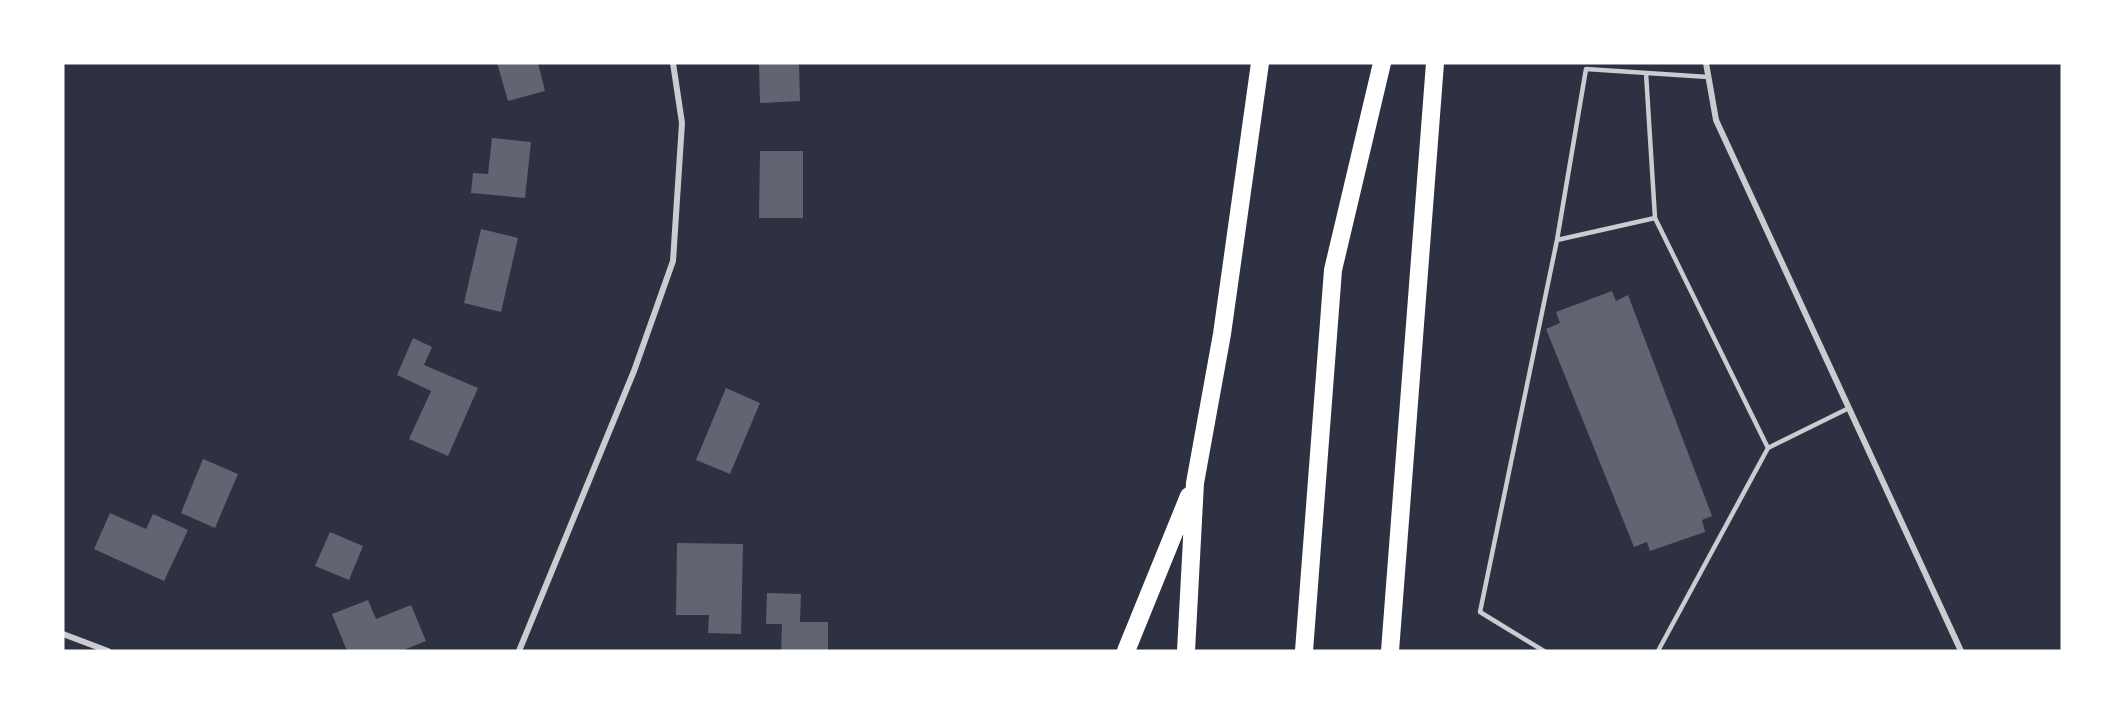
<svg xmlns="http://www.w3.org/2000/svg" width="2125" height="714" viewBox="0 0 2125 714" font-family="'Work Sans',sans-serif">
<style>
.building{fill:#626471}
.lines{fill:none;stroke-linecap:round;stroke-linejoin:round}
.service{stroke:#caccd0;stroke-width:4.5}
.minor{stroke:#caccd0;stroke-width:6}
.motorway{stroke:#fff;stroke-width:18}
</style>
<rect width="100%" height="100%" fill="#2d3142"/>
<!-- building -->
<path class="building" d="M 497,63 L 538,63 L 545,91 L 508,101 Z
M 759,63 L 799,63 L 800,101 L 760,103 Z
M 492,138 L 531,142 L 525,198 L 471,193 L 473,173 L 488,174 Z
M 760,151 L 803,151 L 803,218 L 759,218 Z
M 481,229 L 518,238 L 501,312 L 464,303 Z
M 1612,291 L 1616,301 L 1628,295 L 1712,516 L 1702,520 L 1705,532 L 1650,551 L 1647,542 L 1634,547 L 1546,329 L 1560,323 L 1556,312 Z
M 413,338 L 432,347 L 424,365 L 478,388 L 448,456 L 409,439 L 431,391 L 397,375 Z
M 726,388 L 760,403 L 730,474 L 696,460 Z
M 203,459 L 238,474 L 215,528 L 181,513 Z
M 110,513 L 146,529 L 153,514 L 188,530 L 164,581 L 94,549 Z
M 330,532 L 363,546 L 349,580 L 315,566 Z
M 677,543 L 743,544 L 741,634 L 708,633 L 709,615 L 676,615 Z
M 767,593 L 801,594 L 800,622 L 828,622 L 828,651 L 781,651 L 782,624 L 766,624 Z
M 368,600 L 376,619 L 411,605 L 426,641 L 401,651 L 347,651 L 332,614 Z"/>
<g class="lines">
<!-- service -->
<path class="service" d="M 1646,73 L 1655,218 L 1768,448 L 1658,651
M 1557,240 L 1655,218
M 1768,448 L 1849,408
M 1544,651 L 1480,612 L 1557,240 L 1586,69 L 1708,77"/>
<!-- minor -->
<path class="minor" d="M 1706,63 L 1716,120 L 1961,651
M 63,634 L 108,651
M 519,651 L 634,371 L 673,261 L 682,123 L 673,63"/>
<!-- motorway -->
<path class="motorway" d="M 1126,651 L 1189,496
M 1186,651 L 1195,483 L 1222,334 L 1260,63
M 1304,651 L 1333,270 L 1382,63
M 1390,651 L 1435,63"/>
</g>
<!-- border -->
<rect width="2125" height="714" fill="none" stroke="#ffffff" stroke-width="129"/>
</svg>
